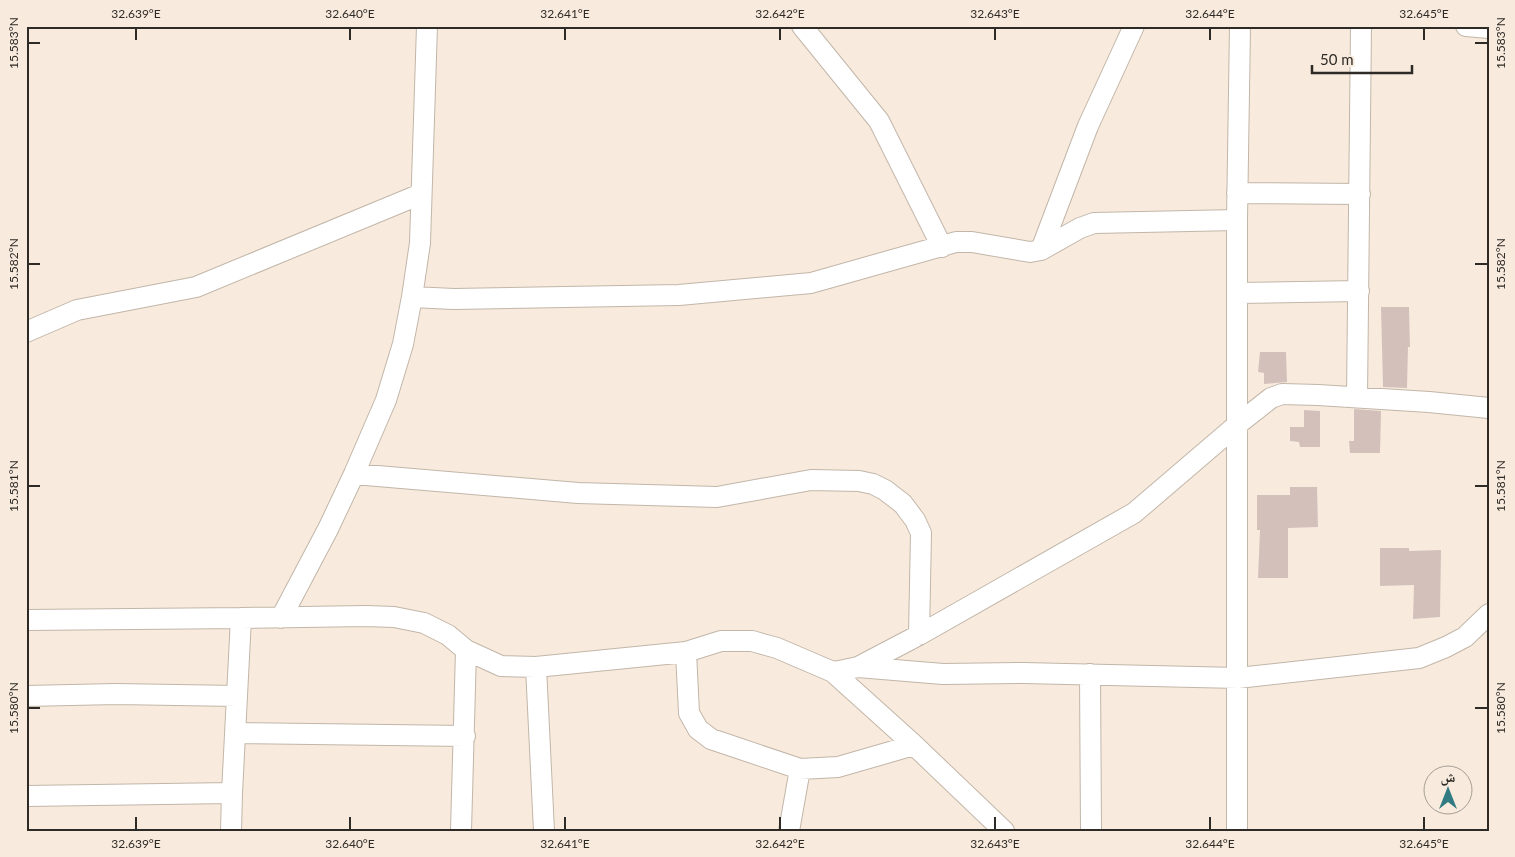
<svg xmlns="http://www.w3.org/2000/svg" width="1515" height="857" viewBox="0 0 1515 857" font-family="Lato,'Noto Naskh Arabic',sans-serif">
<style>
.building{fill:#d3c0bb}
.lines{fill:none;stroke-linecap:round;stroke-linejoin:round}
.minor-casing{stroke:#c2b6a9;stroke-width:22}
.minor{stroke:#fff;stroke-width:20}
.ticks{fill:none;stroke:#2e2a25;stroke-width:2}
.neatline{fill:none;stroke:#2e2a25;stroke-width:2}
.ticks-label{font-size:12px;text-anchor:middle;fill:#2e2a25}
</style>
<rect width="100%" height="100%" fill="#f8ebde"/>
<!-- building -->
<path class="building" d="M 1381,307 L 1409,307 L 1410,347 L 1408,347 L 1407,388 L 1383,387 Z
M 1260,352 L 1286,352 L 1287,382 L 1264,384 L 1264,373 L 1258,372 Z
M 1354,409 L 1381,411 L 1380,453 L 1350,453 L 1349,441 L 1354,441 Z
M 1304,410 L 1320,411 L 1320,447 L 1300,447 L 1299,442 L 1290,441 L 1290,427 L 1304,427 Z
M 1290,487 L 1317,487 L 1318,527 L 1288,528 L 1288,578 L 1258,578 L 1260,530 L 1257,530 L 1257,495 L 1290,495 Z
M 1380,548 L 1409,548 L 1409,551 L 1441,550 L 1440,617 L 1413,619 L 1414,585 L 1380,586 Z"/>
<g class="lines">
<!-- minor casing -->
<g class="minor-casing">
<path id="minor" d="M 802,26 L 879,121 L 942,247
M 1466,26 L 1489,28
M 1237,193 L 1360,194
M 1041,250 L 1088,126 L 1134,26
M 1237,293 L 1359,291
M 412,297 L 454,299 L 679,295 L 811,283 L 956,242 L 972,242 L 1030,252 L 1041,250 L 1080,228 L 1094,223 L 1237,220
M 26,332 L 77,310 L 196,287 L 421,194
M 1357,397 L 1361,26
M 354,474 L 578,493 L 717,497 L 811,480 L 859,481 L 873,484 L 885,490 L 903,504 L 915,520 L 921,533 L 919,635
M 241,618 L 366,616 L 394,617 L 424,623 L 448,635 L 466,650 L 461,831
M 281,618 L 328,529 L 354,474 L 386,400 L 403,344 L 412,297 L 420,243 L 427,26
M 26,620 L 241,618 L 232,793 L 231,831
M 466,650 L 501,666 L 536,667 L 686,652 L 721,641 L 752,641 L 777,648 L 833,672 L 844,670 L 858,667 L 919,635 L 1134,513 L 1238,424 L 1271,398 L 1282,394 L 1318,395 L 1429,402 L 1489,408
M 686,652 L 689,713 L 698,729 L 711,739 L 800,769 L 838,767 L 914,745
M 536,667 L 544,831
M 858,667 L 943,674 L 1023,673 L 1238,678 L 1419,658 L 1446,647 L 1465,637 L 1489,614
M 833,672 L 914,745 L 1004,831
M 1090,674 L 1091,831
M 26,696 L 116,694 L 237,696
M 235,733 L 465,736
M 26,796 L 232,793
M 789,831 L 800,769
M 1237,831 L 1237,220 L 1240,26"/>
</g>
<!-- minor -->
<use href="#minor" class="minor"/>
</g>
<!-- ticks -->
<path class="ticks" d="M 136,28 L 136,40M 350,28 L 350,40M 565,28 L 565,40M 780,28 L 780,40M 995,28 L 995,40M 1210,28 L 1210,40M 1424,28 L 1424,40M 28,43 L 40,43M 1475,43 L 1488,43M 28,264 L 40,264M 1475,264 L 1488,264M 28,486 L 40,486M 1475,486 L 1488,486M 28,708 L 40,708M 1475,708 L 1488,708M 136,817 L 136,830M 350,817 L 350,830M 565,817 L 565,830M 780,817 L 780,830M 995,817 L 995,830M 1210,817 L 1210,830M 1424,817 L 1424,830"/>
<!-- border -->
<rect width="1515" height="857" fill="none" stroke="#f8ebde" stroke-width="55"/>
<!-- north arrow -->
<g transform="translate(1448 790)"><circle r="24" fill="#f8ebde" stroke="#a79e94"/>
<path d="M0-4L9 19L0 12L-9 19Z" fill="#337b82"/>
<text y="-8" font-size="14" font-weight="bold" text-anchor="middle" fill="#2e2a25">ش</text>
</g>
<!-- scale -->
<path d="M1312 65v8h100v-8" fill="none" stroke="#2e2a25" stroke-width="2.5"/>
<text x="1320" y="65" font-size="15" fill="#2e2a25" stroke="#f8ebde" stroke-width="4" paint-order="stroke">50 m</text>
<rect x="28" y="28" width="1460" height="802" class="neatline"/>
<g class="ticks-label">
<text x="136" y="18">32.639°E</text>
<text x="350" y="18">32.640°E</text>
<text x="565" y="18">32.641°E</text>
<text x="780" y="18">32.642°E</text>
<text x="995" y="18">32.643°E</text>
<text x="1210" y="18">32.644°E</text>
<text x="1424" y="18">32.645°E</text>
<text transform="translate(14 43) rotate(-90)" y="4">15.583°N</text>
<text transform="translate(1501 43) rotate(-90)" y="4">15.583°N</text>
<text transform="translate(14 264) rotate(-90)" y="4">15.582°N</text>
<text transform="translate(1501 264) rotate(-90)" y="4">15.582°N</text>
<text transform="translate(14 486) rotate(-90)" y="4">15.581°N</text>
<text transform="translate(1501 486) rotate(-90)" y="4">15.581°N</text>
<text transform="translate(14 708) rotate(-90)" y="4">15.580°N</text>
<text transform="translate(1501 708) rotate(-90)" y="4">15.580°N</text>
<text x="136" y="848">32.639°E</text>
<text x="350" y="848">32.640°E</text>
<text x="565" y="848">32.641°E</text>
<text x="780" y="848">32.642°E</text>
<text x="995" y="848">32.643°E</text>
<text x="1210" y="848">32.644°E</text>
<text x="1424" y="848">32.645°E</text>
</g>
</svg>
